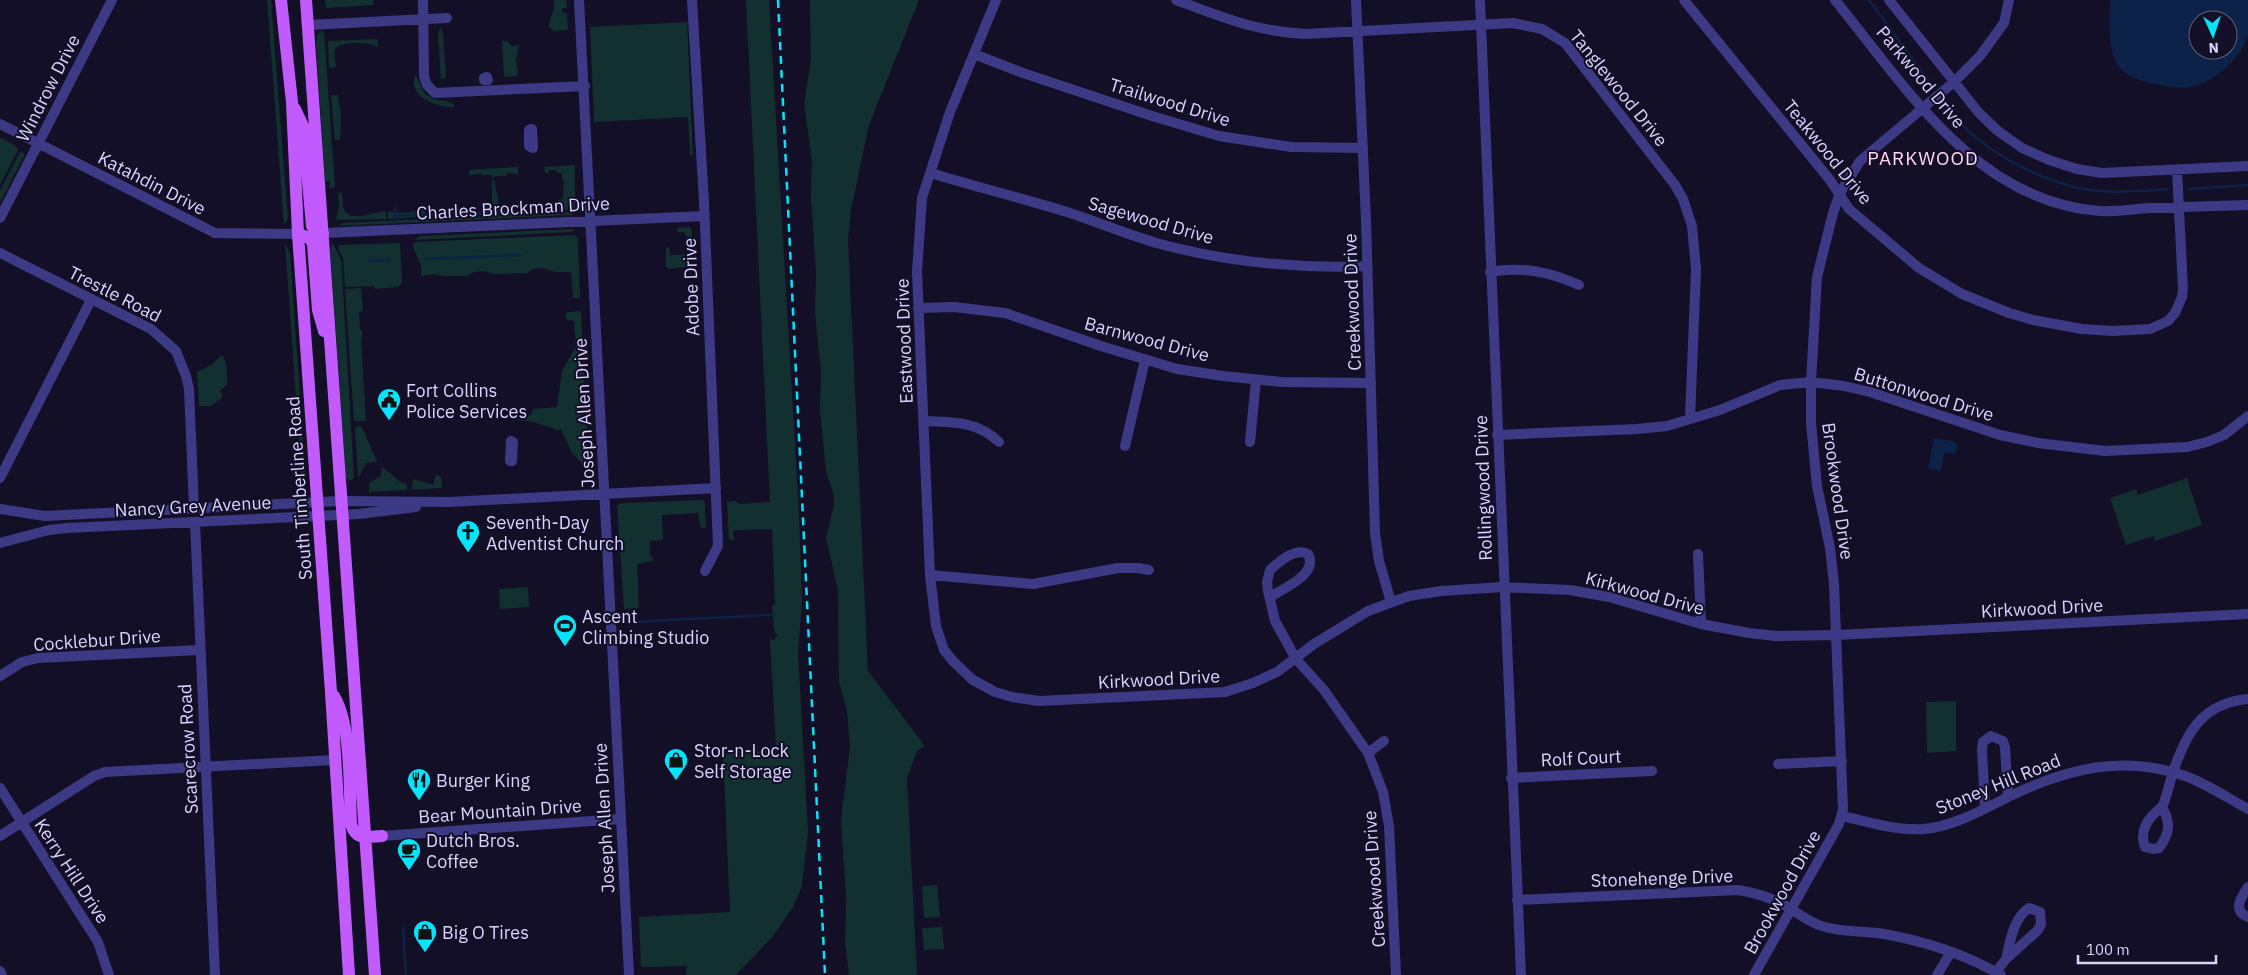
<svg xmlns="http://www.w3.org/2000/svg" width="2248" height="975" viewBox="0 0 2248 975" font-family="'IBM Plex Sans',sans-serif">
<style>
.green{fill:#12302f}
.water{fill:#0c2248;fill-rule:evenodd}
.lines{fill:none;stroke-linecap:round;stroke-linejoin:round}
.stream{stroke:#0c2248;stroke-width:2.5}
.street{stroke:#3d3a85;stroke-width:10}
.primary{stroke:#c25bff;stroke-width:12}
.rail{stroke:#00e5ff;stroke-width:2.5;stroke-dasharray:8 6;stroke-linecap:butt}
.labels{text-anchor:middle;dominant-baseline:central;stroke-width:4;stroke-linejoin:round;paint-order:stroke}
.street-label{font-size:18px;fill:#d9d4ff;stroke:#130f26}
.poi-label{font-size:18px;fill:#d9d4ff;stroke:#130f26;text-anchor:start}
.neighbourhood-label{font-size:19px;letter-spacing:1px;fill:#ffd6f0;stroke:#130f26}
</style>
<rect width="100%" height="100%" fill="#130f26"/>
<!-- green -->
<path class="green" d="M 267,0 L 271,0 L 288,219 L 284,225 Z
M 325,0 L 373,0 L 374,5 L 326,8 Z
M 554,0 L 566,0 L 567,8 L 562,8 L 562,12 L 567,13 L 568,30 L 554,31 L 549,27 C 548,19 556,12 554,0 Z
M 746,0 L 769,0 L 799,513 L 802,602 L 798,652 L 808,832 L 802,886 L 793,907 L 773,936 L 736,975 L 686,975 L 687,966 L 641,967 L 639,917 L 730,912 L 723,754 L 776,750 L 770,639 L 774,640 L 778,635 L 774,631 L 772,605 L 775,605 L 772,529 L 733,530 L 734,541 L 729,540 L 727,502 L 735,501 L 739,504 L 770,502 Z
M 810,0 L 919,0 L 869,125 L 851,210 L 848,240 L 868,671 L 925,746 L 917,751 L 907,778 L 917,975 L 849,975 L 845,942 L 846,898 L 841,819 L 850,747 L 847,711 L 839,682 L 838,591 L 826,538 L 834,505 L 834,496 L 826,471 L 820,410 L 821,373 L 815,313 L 816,273 L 811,196 L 812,160 L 804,103 L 811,60 Z
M 687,22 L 693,155 L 690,155 L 688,117 L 594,122 L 590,27 Z
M 441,28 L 443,33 L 446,78 L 441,79 L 438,32 Z
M 322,30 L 324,33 L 335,187 L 330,188 L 330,181 L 325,181 L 316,43 L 317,35 Z
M 377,39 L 378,47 C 372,42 341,41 336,48 C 333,52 335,62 336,67 L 329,68 L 328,41 Z
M 502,41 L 507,41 L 512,46 L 519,45 L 516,59 L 518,76 L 504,77 Z
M 415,75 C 421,80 420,90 427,95 C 435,102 446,99 454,104 L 454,107 C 437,108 407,96 415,75 Z
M 331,95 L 338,95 L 341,114 L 340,140 L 335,140 Z
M 0,137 L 16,146 L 18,150 L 0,185 Z
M 20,152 L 25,154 L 0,203 L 0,191 Z
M 575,165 L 575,209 L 547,212 L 547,201 L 558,202 L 558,200 L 563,199 L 564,179 L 562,179 L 562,173 L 557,173 L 556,170 L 549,170 L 549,173 L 545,173 L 544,167 Z
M 518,167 L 518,174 L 507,173 L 507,176 L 496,176 L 493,178 L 491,175 L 482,175 L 482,173 L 469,175 L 469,170 Z
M 494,179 L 499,206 L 508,211 L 519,210 L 519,213 L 479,215 L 478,213 L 486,212 L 492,206 L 492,180 Z
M 342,192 C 343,197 342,204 344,209 C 349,224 376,211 386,211 L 386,219 L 337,220 L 336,218 L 339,207 L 338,193 Z
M 421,209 L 429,215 L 452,215 L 388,219 L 388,211 C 400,213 408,214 421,209 Z
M 570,212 L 573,215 L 338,226 L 342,223 Z
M 690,227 L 692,233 L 691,266 L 669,269 L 666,267 L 666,248 L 669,247 L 670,255 L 691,254 L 691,237 L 687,237 L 684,232 L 678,232 L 677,228 Z
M 574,229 L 572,232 L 414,240 L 420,236 Z
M 575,235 L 578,239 L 580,298 L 573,298 L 571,272 L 554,272 L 543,268 L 534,269 L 527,273 L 494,274 L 484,271 L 474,272 L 467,276 L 444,276 L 434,274 L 421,276 C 423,258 413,256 413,243 L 416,242 Z
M 285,243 L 290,253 L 306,482 L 304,483 L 302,482 Z
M 333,243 L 341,260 L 342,272 L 354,478 L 352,480 L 346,479 L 330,248 Z
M 400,243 L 402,282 L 398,287 L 375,289 L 374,286 L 345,287 L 343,258 L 339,250 L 339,245 Z
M 361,288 L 363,311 L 359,312 L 360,330 L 362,330 L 362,338 L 361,339 L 366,421 L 354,421 L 345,289 Z
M 580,311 L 581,314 L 589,470 L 572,453 L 561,429 L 558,430 L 533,422 L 516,419 L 519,416 L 531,415 L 533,409 L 557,407 L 562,371 L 576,346 L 574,321 L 566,319 L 566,314 L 568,312 Z
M 222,355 C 228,363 227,374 227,384 L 220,391 L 223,397 L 211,406 L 199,406 L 197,372 L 211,365 Z
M 360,426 C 367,432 370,452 378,461 L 366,463 L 358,478 L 355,427 Z
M 382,467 L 401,482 L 407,484 L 407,490 L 369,492 L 369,483 L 381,476 Z
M 436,474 L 441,477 L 442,488 L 411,490 L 413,479 L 433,485 Z
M 2187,478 L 2202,525 L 2155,541 L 2153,536 L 2126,545 L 2110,498 L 2136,489 L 2138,495 Z
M 703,500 L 705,503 L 706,528 L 701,528 L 698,513 L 662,515 L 663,540 L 650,541 L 650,556 L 653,557 L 653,561 L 637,564 L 639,608 L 624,609 L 617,506 L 621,503 Z
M 528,587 L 529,607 L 500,609 L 499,589 Z
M 1956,701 L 1956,751 L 1927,753 L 1926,702 Z
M 937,885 L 940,917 L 924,918 L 922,886 Z
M 942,927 L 944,949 L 924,950 L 922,928 Z"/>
<!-- water -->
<path class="water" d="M 2110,0 L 2248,0 C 2248,11 2248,24 2248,35 C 2245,54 2211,85 2191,87 C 2177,89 2163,86 2150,83 C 2139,80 2123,75 2117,64 C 2107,47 2110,20 2110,0 ZM 2198,20 L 2228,20 L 2228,50 L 2198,50 Z
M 1934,438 L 1952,441 L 1958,445 L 1955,454 L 1944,453 L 1941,471 L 1928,468 Z"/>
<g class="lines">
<!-- stream -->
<path class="stream" d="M 1869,0 L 1931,84
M 1945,102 C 1970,147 2048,187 2099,191 C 2122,193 2145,191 2168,189
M 2189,189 L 2248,185
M 395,208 L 396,219
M 455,213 L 464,211 L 475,213
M 478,213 L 486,212
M 396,216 L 452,213
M 396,221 L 396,223
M 424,259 L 522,255
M 369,261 L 390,260
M 628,622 L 771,615
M 403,928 L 406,975"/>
<!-- street -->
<path class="street" d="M 423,0 L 424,76 L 427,85 L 435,93 L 585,86
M 579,0 L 629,975
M 692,0 L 704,202 L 718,546 L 705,571
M 996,0 L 950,112 L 922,198 L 917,272 L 930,575 L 936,626 L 944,650 L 953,661 L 973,680 L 995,692 L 1012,697 L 1039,701 L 1225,692 L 1253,683 L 1277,672 L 1314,644 L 1368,611 L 1409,596 L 1441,591 L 1503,587 L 1570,590 L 1609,597 L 1701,624 L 1749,633 L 1776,636 L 1837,635 L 2248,614
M 1176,0 C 1223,17 1253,31 1305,34 L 1513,23 L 1542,29 L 1565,43 L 1675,185 L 1683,199 L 1692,226 L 1696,269 L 1690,419
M 1356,0 L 1366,220 L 1375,533 L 1379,561 L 1391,602
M 1480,0 L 1521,975
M 1684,0 L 1830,180 L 1849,209 L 1919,268 L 1962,294 L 2009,313 L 2033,320 L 2082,329 L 2113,331 L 2150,329 L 2168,321 L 2175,313 L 2182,297 L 2183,289 L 2177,170
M 1835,0 C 1906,87 1976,202 2100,211 C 2116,212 2133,209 2149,208 C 2182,207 2215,206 2248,205
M 1889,0 L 1979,113 L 1998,131 L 2022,148 L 2049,160 L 2077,169 L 2102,173 L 2248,166
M 308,25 L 447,18
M 974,54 L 1023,73 L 1152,116 L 1219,136 L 1291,147 L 1363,148
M 487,77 L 488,80 L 484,80 L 484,78 Z
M 0,124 L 215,233 L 298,234
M 531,129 L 532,129 L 533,148 L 529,146 L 529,130 Z
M 931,173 C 976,187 1022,198 1067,212 C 1098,222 1128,235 1160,244 C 1228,262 1297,269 1367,266
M 0,218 L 112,0
M 323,233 L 704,216
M 0,253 L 151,329 L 176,351 L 186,376 L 189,389 L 194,508
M 1490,272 C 1522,266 1550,272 1579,285
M 918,308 L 954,307 L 1005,313 L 1101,346 L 1177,369 L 1223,376 L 1282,382 L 1371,383
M 924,421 C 953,422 977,421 999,442
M 1497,435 L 1637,429 L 1667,426 L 1720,410 L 1780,385 L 1811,382 L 1844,386 L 1870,392 L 2000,435 L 2038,443 L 2105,451 L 2187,447 L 2207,442 L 2224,435 L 2248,416
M 511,441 L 513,442 L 512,461 L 510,461 Z
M 1250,442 L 1256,380
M 1125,446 L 1145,360
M 0,478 L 91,300
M 0,509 L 45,516 L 340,501 L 449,502 L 716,488
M 195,522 L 215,975
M 0,543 L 49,530 L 67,528 L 359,514 L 416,507
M 1698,554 L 1701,624
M 930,575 L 1033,584 L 1118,568 L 1138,568 L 1149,570
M 1270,597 C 1284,588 1319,574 1308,554 C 1295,547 1279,562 1270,570 L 1267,582 L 1268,591 L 1275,621 L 1296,659 L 1324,690 L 1368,753 L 1383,792 L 1389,826 L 1396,975
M 0,676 L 22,662 L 38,658 L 199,650
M 1368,753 L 1384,741
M 1778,764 L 1842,761
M 1511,778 L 1652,771
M 0,788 L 98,942 L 109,975
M 2162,807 C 2171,823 2170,833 2159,848 L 2153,849 L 2145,847 C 2140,835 2145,822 2155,813 C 2157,810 2161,809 2163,805 C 2167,796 2169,785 2172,775 C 2185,735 2201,703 2248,699
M 1985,808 L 1982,750 L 1983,742 L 1991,736 L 2003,741 L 2005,747 L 2008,797
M 1842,816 C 1869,822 1895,831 1924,829 C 1955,826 1984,809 2012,795 C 2069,768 2126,754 2188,777 C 2208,785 2228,798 2248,809
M 0,836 L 94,776 L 105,772 L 334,760
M 382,836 L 620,819
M 2248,887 C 2241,897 2232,911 2248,917
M 1517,900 L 1738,890 C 1757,893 1775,899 1791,909 C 1802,916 1812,924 1825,927 C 1842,932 1860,931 1878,933 C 1921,940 1963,953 2001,975
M 0,971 L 2,975
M 1996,972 L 2006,959 L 2038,930 L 2041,924 L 2040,912 L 2029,908 C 2013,918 2010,943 2006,959
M 1754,975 L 1839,824 L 1843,809 L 1834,584 L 1830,548 L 1817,486 L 1811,423 L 1811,382 L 1817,277 L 1833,213 L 1840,193 L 1860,161 L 1955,81 L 1980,56 L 2004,23 L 2009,0
M 1937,975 L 1951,952"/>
<!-- primary -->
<path class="primary" d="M 281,0 L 292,102 L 298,234 L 331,692 L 349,975
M 306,0 L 375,975
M 295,109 L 303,126 L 312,226 L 316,232 L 323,233
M 298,234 L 310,238 L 313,244 L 318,310 L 324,331
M 334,696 C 352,726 349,788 351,824 C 356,841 367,837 382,836"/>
<!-- rail -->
<path class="rail" d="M 778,0 L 825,975"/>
</g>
<!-- icons -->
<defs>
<g id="civic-pin" transform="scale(1.25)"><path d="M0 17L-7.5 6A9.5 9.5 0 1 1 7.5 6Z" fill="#00e5ff" stroke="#130f26"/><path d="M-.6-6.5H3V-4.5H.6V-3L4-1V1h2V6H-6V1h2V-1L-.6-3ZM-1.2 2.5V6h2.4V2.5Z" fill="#111"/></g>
<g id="church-pin" transform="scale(1.25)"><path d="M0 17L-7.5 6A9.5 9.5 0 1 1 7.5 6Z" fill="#00e5ff" stroke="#130f26"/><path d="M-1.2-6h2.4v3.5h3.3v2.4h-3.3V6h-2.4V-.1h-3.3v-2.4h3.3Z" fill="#111"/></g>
<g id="stadium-pin" transform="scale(1.25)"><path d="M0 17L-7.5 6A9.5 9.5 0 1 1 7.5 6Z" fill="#00e5ff" stroke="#130f26"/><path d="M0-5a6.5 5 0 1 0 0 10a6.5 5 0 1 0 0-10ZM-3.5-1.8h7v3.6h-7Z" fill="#111"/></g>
<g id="shop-pin" transform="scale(1.25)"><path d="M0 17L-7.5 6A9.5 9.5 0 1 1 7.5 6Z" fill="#00e5ff" stroke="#130f26"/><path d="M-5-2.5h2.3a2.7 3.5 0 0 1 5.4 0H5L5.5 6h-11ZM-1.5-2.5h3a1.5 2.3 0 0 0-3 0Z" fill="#111"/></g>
<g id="restaurant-pin" transform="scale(1.25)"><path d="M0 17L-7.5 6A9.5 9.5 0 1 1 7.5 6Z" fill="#00e5ff" stroke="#130f26"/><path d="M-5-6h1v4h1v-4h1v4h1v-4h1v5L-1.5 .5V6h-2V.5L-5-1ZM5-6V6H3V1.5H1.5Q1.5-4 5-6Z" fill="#111"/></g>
<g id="cafe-pin" transform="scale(1.25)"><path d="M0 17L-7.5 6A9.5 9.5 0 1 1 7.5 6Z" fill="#00e5ff" stroke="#130f26"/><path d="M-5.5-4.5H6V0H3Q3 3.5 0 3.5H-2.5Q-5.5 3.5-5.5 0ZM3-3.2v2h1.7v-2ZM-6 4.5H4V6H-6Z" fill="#111"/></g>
</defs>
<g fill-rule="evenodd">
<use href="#civic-pin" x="389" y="400"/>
<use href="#church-pin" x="468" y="532"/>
<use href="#stadium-pin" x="565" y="626"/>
<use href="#shop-pin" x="676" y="760"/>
<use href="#restaurant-pin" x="419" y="780"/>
<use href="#cafe-pin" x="409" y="850"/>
<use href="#shop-pin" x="425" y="932"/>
</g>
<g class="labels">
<!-- street labels -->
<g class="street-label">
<text transform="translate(1921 77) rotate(50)">Parkwood Drive</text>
<text transform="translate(48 88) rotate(-63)">Windrow Drive</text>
<text transform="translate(1619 88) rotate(51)">Tanglewood Drive</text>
<text transform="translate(1170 102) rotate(17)">Trailwood Drive</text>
<text transform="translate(1828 152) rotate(51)">Teakwood Drive</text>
<text transform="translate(152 183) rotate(27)">Katahdin Drive</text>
<text transform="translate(513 208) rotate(-3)">Charles Brockman Drive</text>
<text transform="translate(1151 220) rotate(16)">Sagewood Drive</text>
<text transform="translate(691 287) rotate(-92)">Adobe Drive</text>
<text transform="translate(115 294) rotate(27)">Trestle Road</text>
<text transform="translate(1352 302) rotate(-92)">Creekwood Drive</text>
<text transform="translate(1147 339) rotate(15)">Barnwood Drive</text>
<text transform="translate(904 341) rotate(-92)">Eastwood Drive</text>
<text transform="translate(1924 394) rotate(17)">Buttonwood Drive</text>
<text transform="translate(584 413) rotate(-93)">Joseph Allen Drive</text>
<text transform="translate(299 488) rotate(-94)">South Timberline Road</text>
<text transform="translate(1483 488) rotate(-92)">Rollingwood Drive</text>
<text transform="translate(1838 491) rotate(82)">Brookwood Drive</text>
<text transform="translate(193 506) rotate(-3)">Nancy Grey Avenue</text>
<text transform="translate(1645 593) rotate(15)">Kirkwood Drive</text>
<text transform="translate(2042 608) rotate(-3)">Kirkwood Drive</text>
<text transform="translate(97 640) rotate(-4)">Cocklebur Drive</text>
<text transform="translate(1159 679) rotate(-3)">Kirkwood Drive</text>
<text transform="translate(188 749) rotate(-93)">Scarecrow Road</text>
<text transform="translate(1581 758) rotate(-3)">Rolf Court</text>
<text transform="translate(1998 784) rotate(-22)">Stoney Hill Road</text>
<text transform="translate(500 811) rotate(-4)">Bear Mountain Drive</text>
<text transform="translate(604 818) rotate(-93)">Joseph Allen Drive</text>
<text transform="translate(72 871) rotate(57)">Kerry Hill Drive</text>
<text transform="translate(1662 878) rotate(-2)">Stonehenge Drive</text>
<text transform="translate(1374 879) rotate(-94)">Creekwood Drive</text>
<text transform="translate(1782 892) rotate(-61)">Brookwood Drive</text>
</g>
<!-- poi labels -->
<g class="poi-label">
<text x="406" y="390">Fort Collins<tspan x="406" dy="21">Police Services</tspan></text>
<text x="486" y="522">Seventh-Day<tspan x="486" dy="21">Adventist Church</tspan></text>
<text x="582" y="616">Ascent<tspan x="582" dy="21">Climbing Studio</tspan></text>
<text x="694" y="750">Stor-n-Lock<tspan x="694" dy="21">Self Storage</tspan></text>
<text x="436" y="780">Burger King</text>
<text x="426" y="840">Dutch Bros.<tspan x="426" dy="21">Coffee</tspan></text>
<text x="442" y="932">Big O Tires</text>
</g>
<!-- neighbourhood labels -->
<g class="neighbourhood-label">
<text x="1923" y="158">PARKWOOD</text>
</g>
</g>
<!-- north arrow -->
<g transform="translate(2213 35) rotate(177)"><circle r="24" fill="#130f26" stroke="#625e7d"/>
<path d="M0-4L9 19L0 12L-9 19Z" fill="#00e5ff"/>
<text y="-8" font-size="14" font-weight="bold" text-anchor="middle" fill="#d9d4ff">N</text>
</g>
<!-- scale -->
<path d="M2078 955v8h138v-8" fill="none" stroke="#d9d4ff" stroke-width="2.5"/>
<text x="2086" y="955" font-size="15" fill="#d9d4ff" stroke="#130f26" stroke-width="4" paint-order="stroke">100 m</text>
</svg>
